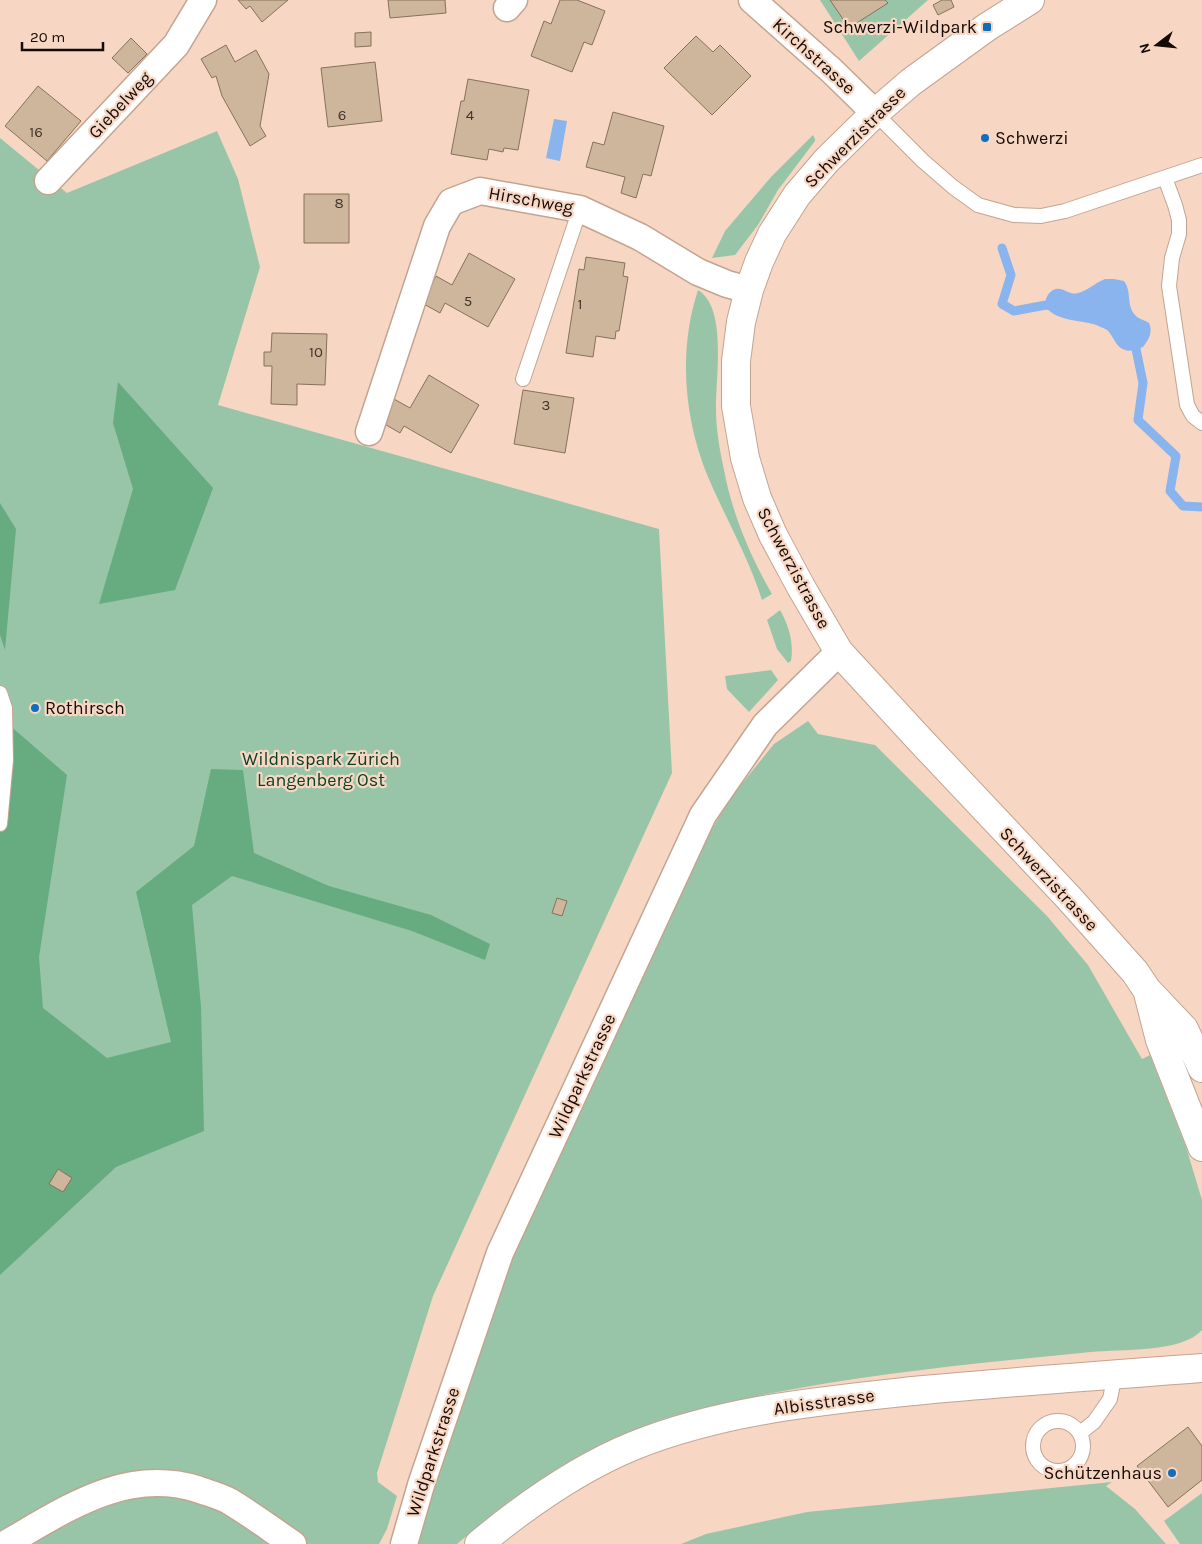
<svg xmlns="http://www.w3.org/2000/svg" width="1202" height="1544" viewBox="0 0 1202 1544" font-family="Karla,sans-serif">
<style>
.green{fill:#98c5a7}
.forest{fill:#66ac80}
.water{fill:#89b4ee}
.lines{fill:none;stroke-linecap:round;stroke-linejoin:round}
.stream{stroke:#89b4ee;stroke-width:9}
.building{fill:#ceb69c;stroke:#877159}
.lane-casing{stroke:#c3a491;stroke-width:16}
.street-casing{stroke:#c3a491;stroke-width:29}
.secondary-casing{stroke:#c3a491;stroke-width:30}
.lane{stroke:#fff;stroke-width:14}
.street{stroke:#fff;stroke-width:26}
.secondary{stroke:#fff;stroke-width:28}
.poi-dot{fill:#126dba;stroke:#f7d7c3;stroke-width:2}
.labels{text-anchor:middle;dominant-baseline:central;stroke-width:4.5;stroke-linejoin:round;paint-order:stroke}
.number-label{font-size:15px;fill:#43352b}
.poi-label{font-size:18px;fill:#150a05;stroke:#f7d7c3;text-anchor:end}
.street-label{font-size:18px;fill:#150a05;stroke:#f7d7c3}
.park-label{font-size:18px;fill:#074024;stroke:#f7d7c3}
</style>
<rect width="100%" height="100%" fill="#f7d7c3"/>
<!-- green -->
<path class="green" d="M 820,0 L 928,0 L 859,61 Z
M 217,131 L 238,179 L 260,267 L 218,405 L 659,529 L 672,773 L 433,1296 L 377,1473 L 378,1482 L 397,1496 L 387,1529 L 379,1544 L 0,1544 L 0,138 L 67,193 Z
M 813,135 L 815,139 L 815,141 L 778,190 L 758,225 L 735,255 L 712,258 L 725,231 L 771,177 Z
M 698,290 C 728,308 715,380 716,410 C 716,430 720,451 724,470 C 732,513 750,556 772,594 L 762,600 C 748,556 726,519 708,477 C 684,419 678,351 698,290 Z
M 780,610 C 789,626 794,643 791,661 L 788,663 L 777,649 L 767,620 Z
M 771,670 L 778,680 L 749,712 L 727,689 L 725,676 Z
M 808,721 L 818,734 L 875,745 L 1047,916 L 1088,965 L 1142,1059 L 1150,1055 L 1186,1147 L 1202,1200 L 1202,1330 C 1182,1353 1121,1349 1091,1352 C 949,1366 805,1379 667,1418 C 655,1421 642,1428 630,1433 C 567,1459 509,1499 457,1544 L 415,1544 L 510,1262 L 702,845 L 732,796 L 774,744 Z
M 1112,1482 L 1106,1486 L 1135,1509 L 1166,1544 L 681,1544 L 706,1534 L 807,1512 Z
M 1202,1493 L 1202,1544 L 1180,1544 L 1164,1521 Z"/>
<!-- forest -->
<path class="forest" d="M 118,382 L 213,488 L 175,590 L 99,604 L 133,489 L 113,423 Z
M 0,503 L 16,529 L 5,650 L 0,635 Z
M 0,717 L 67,775 L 39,957 L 43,1008 L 107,1058 L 171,1042 L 136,892 L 194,846 L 211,769 L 243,770 L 254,853 L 329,886 L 431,915 L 490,944 L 485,960 L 412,931 L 232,876 L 192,905 L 201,1007 L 204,1131 L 116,1167 L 0,1275 Z"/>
<!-- water -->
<path class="water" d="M 554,119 L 567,121 L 560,161 L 546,158 Z
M 1105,279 L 1114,279 L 1124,281 C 1132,291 1126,305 1135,315 C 1138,319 1145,320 1149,323 C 1153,332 1149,339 1143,347 C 1138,349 1130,352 1125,350 C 1115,347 1114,336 1107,330 C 1103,328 1097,325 1093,324 C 1081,320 1042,320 1046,299 C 1047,295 1050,292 1053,290 C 1063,285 1068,296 1078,293 C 1087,291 1095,283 1105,279 Z"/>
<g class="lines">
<!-- stream -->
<path class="stream" d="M 1002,248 L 1011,275 L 1002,304 L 1014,311 L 1046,305 L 1057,307
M 1130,341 L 1136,349 L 1143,383 L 1138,420 L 1176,456 L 1170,491 L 1183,506 L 1202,507"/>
</g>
<!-- building -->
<path class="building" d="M 238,0 L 288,0 L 262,22 L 250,6 L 246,9 Z
M 388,0 L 445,0 L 446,13 L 390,18 Z
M 560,0 L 577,0 L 605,11 L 592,45 L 584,42 L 572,72 L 531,56 L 544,21 L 551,24 Z
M 830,0 L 885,0 L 888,3 L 849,28 Z
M 942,0 L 951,0 L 954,7 L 938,15 L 933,5 Z
M 371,32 L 371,46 L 355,47 L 355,33 Z
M 696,36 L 713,52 L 720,45 L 751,76 L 712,115 L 664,68 Z
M 131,38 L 147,54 L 128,73 L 112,58 Z
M 226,45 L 235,62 L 256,50 L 269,74 L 260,126 L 266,136 L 250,146 L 222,96 L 216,76 L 212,78 L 201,59 Z
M 375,62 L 382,121 L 328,127 L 321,68 Z
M 468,79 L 529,90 L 518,150 L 504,148 L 503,152 L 489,149 L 487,160 L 451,154 L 461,101 L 464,101 Z
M 38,86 L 81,121 L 47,161 L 5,126 Z
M 613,112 L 664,126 L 651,176 L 643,174 L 636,198 L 621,193 L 625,177 L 586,167 L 593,142 L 604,145 Z
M 304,194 L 349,194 L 349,243 L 304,243 Z
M 469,253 L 515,279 L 488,327 L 445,303 L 440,313 L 422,303 L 436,276 L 452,285 Z
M 586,257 L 625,263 L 623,276 L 628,277 L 619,331 L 616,331 L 615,339 L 596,336 L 593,357 L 566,353 L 579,269 L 584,270 Z
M 272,333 L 327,334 L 325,385 L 297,384 L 297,405 L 271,404 L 272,366 L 264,366 L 264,352 L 271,352 Z
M 429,375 L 479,405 L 451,453 L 404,426 L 400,433 L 381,422 L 394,399 L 410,408 Z
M 523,390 L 574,398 L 565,453 L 514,444 Z
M 557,898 L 567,901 L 562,916 L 552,913 Z
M 58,1169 L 72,1178 L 63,1192 L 49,1184 Z
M 1188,1427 L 1202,1446 L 1202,1480 L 1168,1507 L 1137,1466 Z"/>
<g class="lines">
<!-- lane casing -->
<g class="lane-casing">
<path id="lane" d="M 875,113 L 923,161 L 953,187 L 978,205 L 1014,215 L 1041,216 L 1065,211 L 1202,165
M 1165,178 L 1175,205 L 1179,220 L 1179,234 L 1172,258 L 1169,286 L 1187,405 L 1193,416 L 1202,423
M 523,379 L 580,209
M 0,693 L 5,708 L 6,760 L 0,824
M1033 1446a25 25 0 1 1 50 0a25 25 0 1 1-50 0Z
M 1080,1433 L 1094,1422 L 1110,1399 L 1115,1374"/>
</g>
<!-- street casing -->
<g class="street-casing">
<path id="street" d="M 752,0 L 832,71 L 875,113
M 507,8 L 514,0
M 48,181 L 176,45 L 203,0
M 369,432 L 437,226 L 451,202 L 480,191 L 580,209 L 640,237 L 698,272 L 727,284 L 749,290
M 5,1544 C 65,1510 124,1467 197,1489 C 208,1493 220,1496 229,1501 C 251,1514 272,1530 293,1544
M 404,1544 L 421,1485 L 500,1253 L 703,815 L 765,725 L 839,652"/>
</g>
<!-- secondary casing -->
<g class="secondary-casing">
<path id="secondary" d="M 1030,0 L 987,27 L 911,82 L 875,113 L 827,160 L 797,195 L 772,234 L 759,262 L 749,290 L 741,322 L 736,361 L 736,406 L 745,458 L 757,498 L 773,535 L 801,587 L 839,652 L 921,741 L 1068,897 L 1135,972 L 1147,990 L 1184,1029 L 1202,1068
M 1148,993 L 1160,1040 L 1202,1147
M 479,1544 C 526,1505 577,1469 633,1446 C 722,1410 819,1401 913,1391 C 1009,1382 1106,1375 1202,1368"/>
</g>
<!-- lane -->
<use href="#lane" class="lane"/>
<!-- street -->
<use href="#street" class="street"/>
<!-- secondary -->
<use href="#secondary" class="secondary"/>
</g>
<!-- markers -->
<g class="poi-dot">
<rect x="982" y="22" width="10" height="10" rx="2.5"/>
<circle cx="985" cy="138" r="5"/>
<circle cx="35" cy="708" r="5"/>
<circle cx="1172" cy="1473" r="5"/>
</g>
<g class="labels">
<!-- number labels -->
<g class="number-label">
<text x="342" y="115">6</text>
<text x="470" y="115">4</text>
<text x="36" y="132">16</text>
<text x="339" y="203">8</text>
<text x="468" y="301">5</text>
<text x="580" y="304">1</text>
<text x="316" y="352">10</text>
<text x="546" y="405">3</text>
</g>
<!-- poi labels -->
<g class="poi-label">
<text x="977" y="27">Schwerzi-Wildpark</text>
<text x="995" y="138" text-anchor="start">Schwerzi</text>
<text x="45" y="708" text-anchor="start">Rothirsch</text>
<text x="1162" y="1473">Schützenhaus</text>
</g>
<!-- street labels -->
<g class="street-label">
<text transform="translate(814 56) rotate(42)">Kirchstrasse</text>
<text transform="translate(120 105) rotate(-47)">Giebelweg</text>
<text transform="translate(855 137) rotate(-45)">Schwerzistrasse</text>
<text transform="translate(531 200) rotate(10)">Hirschweg</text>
<text transform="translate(794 568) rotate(62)">Schwerzistrasse</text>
<text transform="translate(1049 879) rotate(47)">Schwerzistrasse</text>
<text transform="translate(582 1076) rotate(-65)">Wildparkstrasse</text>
<text transform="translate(824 1402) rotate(-8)">Albisstrasse</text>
<text transform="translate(433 1452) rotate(-72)">Wildparkstrasse</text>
</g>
<!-- park labels -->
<g class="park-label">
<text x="321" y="759">Wildnispark Zürich<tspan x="321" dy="21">Langenberg Ost</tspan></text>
</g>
</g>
<!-- north arrow -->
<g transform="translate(1157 45) rotate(254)" stroke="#f7d7c3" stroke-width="4" paint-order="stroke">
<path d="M0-4L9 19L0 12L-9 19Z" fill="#150a05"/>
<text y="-8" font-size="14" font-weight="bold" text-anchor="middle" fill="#150a05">N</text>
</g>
<!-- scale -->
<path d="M22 42v8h81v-8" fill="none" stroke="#150a05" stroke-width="2.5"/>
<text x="30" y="42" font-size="15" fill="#150a05" stroke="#f7d7c3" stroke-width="4" paint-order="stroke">20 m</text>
</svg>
